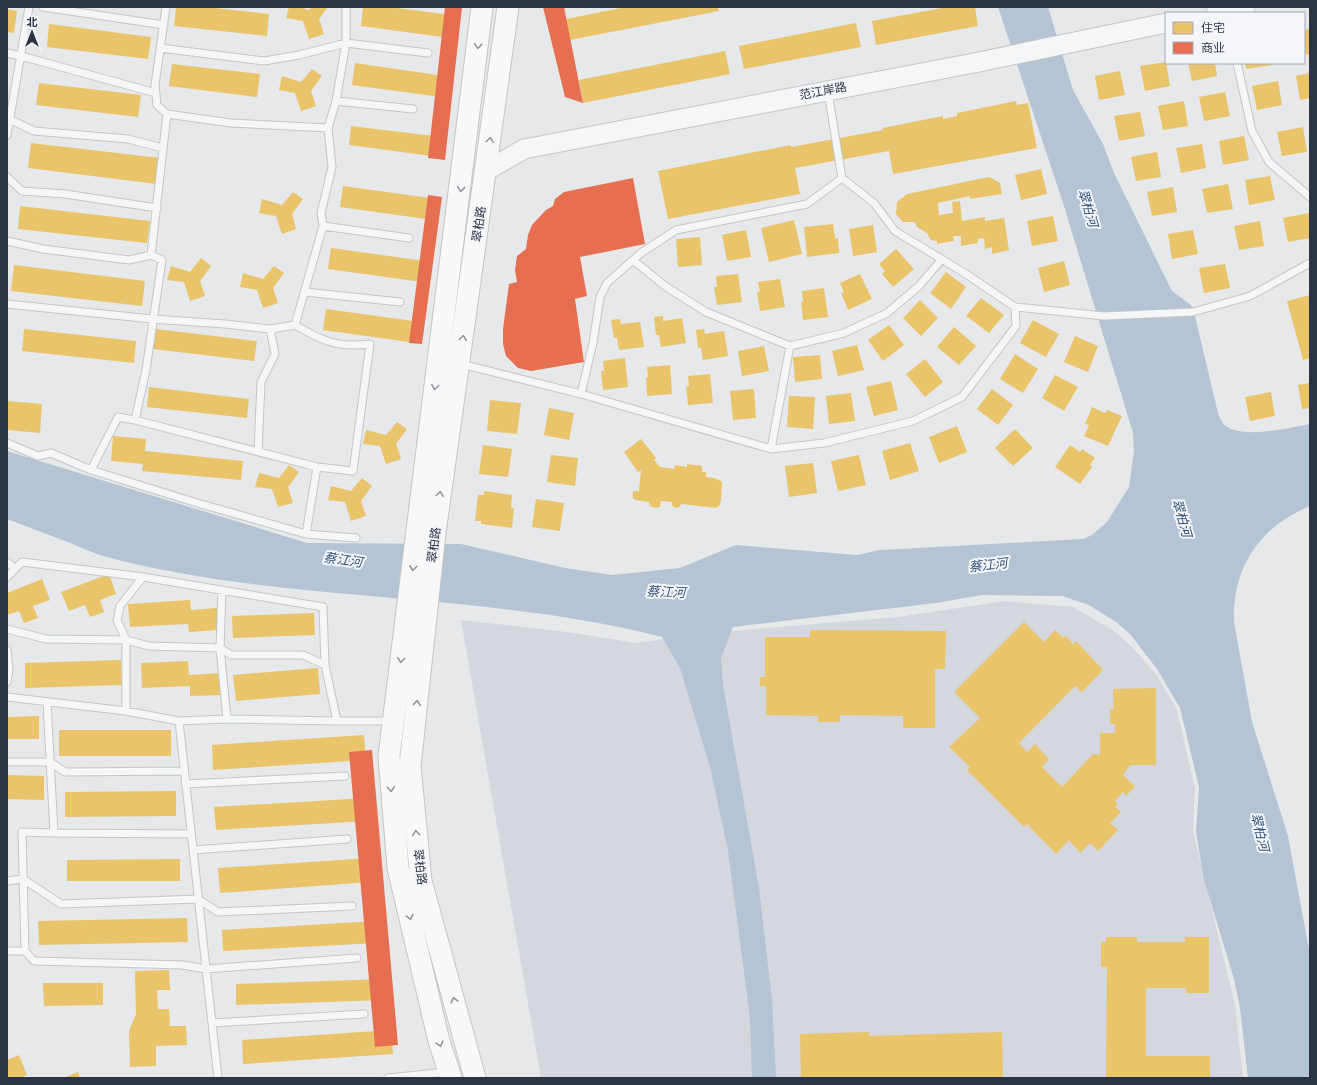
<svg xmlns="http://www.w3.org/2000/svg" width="1317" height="1085" viewBox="0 0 1317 1085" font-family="'Space Grotesk','Noto Sans SC',sans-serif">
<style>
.built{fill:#d4d7dd}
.water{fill:#b4c4d5}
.homes{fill:#e9c46a}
.shops{fill:#e76f51}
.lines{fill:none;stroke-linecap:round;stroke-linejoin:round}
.service-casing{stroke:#c4c6c8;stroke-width:9}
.tertiary-casing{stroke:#c4c6c8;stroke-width:21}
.secondary-casing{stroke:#c4c6c8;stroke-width:23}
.service{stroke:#f5f6f7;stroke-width:7}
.tertiary{stroke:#f5f6f7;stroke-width:19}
.secondary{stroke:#f8f8f8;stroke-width:21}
.oneway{stroke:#92969e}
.labels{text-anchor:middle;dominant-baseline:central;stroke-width:4;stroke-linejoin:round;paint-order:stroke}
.street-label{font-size:12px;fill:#2b3445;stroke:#f4f6f9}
.water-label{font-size:13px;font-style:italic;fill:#34527a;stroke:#f4f6f9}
</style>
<rect width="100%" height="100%" fill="#e6e8ea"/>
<!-- built -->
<path class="built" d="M 1005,601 L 1073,607 L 1114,631 L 1132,647 L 1156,674 L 1177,710 L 1195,789 L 1193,831 L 1235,1005 L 1243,1078 L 541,1078 L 461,620 L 567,632 L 636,643 L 709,633 L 898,617 Z"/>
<!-- water -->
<path class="water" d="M 998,7 L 1048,7 L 1073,90 L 1103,144 L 1114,173 L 1172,291 L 1191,305 L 1194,312 L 1218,413 C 1220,418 1222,423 1226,426 C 1244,439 1289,428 1310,424 L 1310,506 C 1259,527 1232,568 1234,622 L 1252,722 L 1288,836 L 1310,955 L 1310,1078 L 1248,1078 L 1240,1008 L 1234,979 L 1204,880 L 1196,832 L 1199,787 L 1180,708 L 1157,669 L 1130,634 L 1116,622 L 1089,605 L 1062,596 L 982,595 L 936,603 L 733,627 L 721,658 L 723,685 L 759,888 L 772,1000 L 776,1078 L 752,1078 L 750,1018 L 728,850 L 710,767 L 680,668 L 662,637 C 480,590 289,605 107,557 C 96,554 84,549 73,544 C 51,536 29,527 7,519 L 7,451 L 307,543 L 461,544 L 565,568 L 612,575 L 680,568 L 736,545 L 857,555 L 880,550 L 1083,539 L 1092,535 L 1107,522 L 1129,487 L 1134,451 L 1133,433 L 1063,203 Z"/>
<!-- homes -->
<path class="homes" d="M 176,7 L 206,7 L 269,14 L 267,36 L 174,26 Z
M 289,7 L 299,7 L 309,10 L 312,7 L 328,7 L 319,19 L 324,34 L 309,39 L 303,21 L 286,18 Z
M 363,7 L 389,7 L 460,16 L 457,39 L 361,26 Z
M 626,7 L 718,7 L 719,11 L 570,40 L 566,19 Z
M 948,7 L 975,7 L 978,26 L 876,45 L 872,21 Z
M 7,9 L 17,11 L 14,33 L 7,32 Z
M 856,23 L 861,47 L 744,69 L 739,46 Z
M 49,24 L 151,37 L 148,59 L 47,47 Z
M 1310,29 L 1310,54 L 1304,55 L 1304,30 Z
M 725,51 L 730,74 L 583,103 L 579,80 Z
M 1166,62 L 1170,86 L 1145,91 L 1140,66 Z
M 355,63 L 451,77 L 448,98 L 352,85 Z
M 1188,63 L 1215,63 L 1217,76 L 1192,81 Z
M 1245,63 L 1272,63 L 1272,65 L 1246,69 Z
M 172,64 L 260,74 L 257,97 L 169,86 Z
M 312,69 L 322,76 L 311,91 L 316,106 L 301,111 L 295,93 L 279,90 L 282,76 L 301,82 Z
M 1120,71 L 1125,95 L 1099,100 L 1095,76 Z
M 1310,73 L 1310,98 L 1300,100 L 1296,76 Z
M 1278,81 L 1282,105 L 1257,110 L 1252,86 Z
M 39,83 L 141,95 L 138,117 L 36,105 Z
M 1225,92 L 1230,116 L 1204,121 L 1199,97 Z
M 1016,101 L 1017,105 L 1028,103 L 1037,148 L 893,174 L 889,151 L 795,168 L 800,194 L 668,219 L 658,171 L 791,145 L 791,147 L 883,130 L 883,128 L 943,116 L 943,119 L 957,116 L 957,113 Z
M 1184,101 L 1188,126 L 1163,130 L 1158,106 Z
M 1140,112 L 1145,136 L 1119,141 L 1114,116 Z
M 351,126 L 442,137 L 439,157 L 349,145 Z
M 1303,127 L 1307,152 L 1282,156 L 1277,132 Z
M 1244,136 L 1249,160 L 1223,165 L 1219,141 Z
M 31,143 L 160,158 L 157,184 L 28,168 Z
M 1202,144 L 1206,168 L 1181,173 L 1176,148 Z
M 1157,152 L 1161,177 L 1136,181 L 1131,157 Z
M 1041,169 L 1047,194 L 1021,200 L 1015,175 Z
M 1270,176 L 1275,200 L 1249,205 L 1245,180 Z
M 989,177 L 1000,183 L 1002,194 L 970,199 L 970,196 L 938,203 L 939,215 L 953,213 L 952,202 L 960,201 L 962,221 L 985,217 L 985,221 L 1004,218 L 1009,250 L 992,254 L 992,247 L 985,249 L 984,238 L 978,239 L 978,243 L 961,246 L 961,236 L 953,236 L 954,241 L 937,244 L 937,241 L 931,240 L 927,233 L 917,227 L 915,222 L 903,222 L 896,214 L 897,202 L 907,194 Z
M 1228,184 L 1233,209 L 1207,213 L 1202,189 Z
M 343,186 L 437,199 L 433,220 L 340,207 Z
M 1173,187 L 1177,212 L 1152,216 L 1147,192 Z
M 293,192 L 303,199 L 292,214 L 296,229 L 282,234 L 276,216 L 259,213 L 262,199 L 282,205 Z
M 631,192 L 636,212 L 623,215 L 628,242 L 593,248 L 587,221 L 576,223 L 572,203 Z
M 20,206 L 150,221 L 147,243 L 18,229 Z
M 1309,213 L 1310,238 L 1288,242 L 1283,218 Z
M 1053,216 L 1058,241 L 1032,246 L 1027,221 Z
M 794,220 L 802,254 L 769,262 L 761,228 Z
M 1260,221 L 1264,246 L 1239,250 L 1234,226 Z
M 833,224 L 835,239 L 838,238 L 839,253 L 807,257 L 804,227 Z
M 873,225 L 877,252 L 853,256 L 849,229 Z
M 746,230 L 751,257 L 727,261 L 722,235 Z
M 1193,230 L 1198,254 L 1172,259 L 1168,234 Z
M 700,237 L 702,265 L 678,267 L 676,239 Z
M 331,248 L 425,261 L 422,282 L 328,269 Z
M 896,249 L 914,269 L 893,287 L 882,274 L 885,271 L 879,264 Z
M 201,258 L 211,266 L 200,281 L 205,296 L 190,301 L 184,282 L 167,280 L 171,266 L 190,272 Z
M 1064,261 L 1070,285 L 1044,292 L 1038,268 Z
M 1225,264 L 1230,288 L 1204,293 L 1199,268 Z
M 14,265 L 145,281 L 142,306 L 11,291 Z
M 274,266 L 284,273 L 273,288 L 278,303 L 263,308 L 257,290 L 240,287 L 243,273 L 263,279 Z
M 581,269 L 585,290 L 572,293 L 577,319 L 542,326 L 537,299 L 525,301 L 521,281 Z
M 946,272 L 966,287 L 951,309 L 930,293 Z
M 738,274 L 742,302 L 717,305 L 714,287 L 717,287 L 716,276 Z
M 860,274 L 872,299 L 848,310 L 841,293 L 844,292 L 840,283 Z
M 780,279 L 785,307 L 760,311 L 757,292 L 760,292 L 758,282 Z
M 824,288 L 828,317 L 803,320 L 801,302 L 803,302 L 802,291 Z
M 1310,295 L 1310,358 L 1303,360 L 1287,301 Z
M 981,298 L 1004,315 L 989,333 L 966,316 Z
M 920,300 L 938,318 L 921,336 L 903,318 Z
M 326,309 L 420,322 L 416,343 L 323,330 Z
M 663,316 L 663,321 L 682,318 L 686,343 L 661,347 L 659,335 L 656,335 L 654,317 Z
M 620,319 L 621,324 L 640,322 L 644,347 L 619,350 L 617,338 L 614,338 L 611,320 Z
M 1033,320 L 1059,334 L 1046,357 L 1020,343 Z
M 889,325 L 904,345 L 883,361 L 868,340 Z
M 954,327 L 976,346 L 959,365 L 937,347 Z
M 24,329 L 136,341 L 134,363 L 22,351 Z
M 156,329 L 257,341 L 254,361 L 153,349 Z
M 704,329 L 705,334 L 724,331 L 728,356 L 703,360 L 701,348 L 698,348 L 696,330 Z
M 1075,336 L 1098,346 L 1088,372 L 1064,362 Z
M 857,345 L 864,370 L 838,376 L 832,351 Z
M 764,346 L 769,371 L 742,376 L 738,351 Z
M 1015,354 L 1038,369 L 1023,393 L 1000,379 Z
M 820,355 L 822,379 L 795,382 L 793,357 Z
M 625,358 L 628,387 L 603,390 L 601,371 L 604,371 L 603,361 Z
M 925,359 L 943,382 L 925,397 L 906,374 Z
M 670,365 L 672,394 L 647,396 L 646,378 L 648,377 L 647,367 Z
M 710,374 L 713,403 L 688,405 L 686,387 L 689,386 L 688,376 Z
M 1055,375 L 1078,387 L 1064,411 L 1042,398 Z
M 891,381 L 898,410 L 874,416 L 866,387 Z
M 1310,383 L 1310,408 L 1302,409 L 1298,385 Z
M 149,387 L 249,399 L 247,418 L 147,407 Z
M 754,389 L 756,418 L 733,420 L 730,391 Z
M 992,389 L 1013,405 L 998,425 L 977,409 Z
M 1271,392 L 1275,416 L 1250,421 L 1245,397 Z
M 851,393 L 855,421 L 829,424 L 826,396 Z
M 789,396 L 815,397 L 813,429 L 787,427 Z
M 490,400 L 521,403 L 517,434 L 487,431 Z
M 7,401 L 42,404 L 40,433 L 7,430 Z
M 1092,407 L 1105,413 L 1107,410 L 1122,416 L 1108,446 L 1084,436 L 1089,425 L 1085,424 Z
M 549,408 L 574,413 L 569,440 L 544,435 Z
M 397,422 L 407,429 L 396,444 L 401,459 L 386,464 L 380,446 L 363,444 L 366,430 L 386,435 Z
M 957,426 L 967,452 L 939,463 L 929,437 Z
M 1015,429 L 1033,448 L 1013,466 L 995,448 Z
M 113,436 L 146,439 L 145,451 L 243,461 L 241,480 L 142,471 L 143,464 L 111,461 Z
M 641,439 L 656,458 L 654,460 L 660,467 L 674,469 L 675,465 L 687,467 L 687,464 L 702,466 L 702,472 L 706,472 L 706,477 L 714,478 L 721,481 L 722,483 L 721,501 L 719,506 L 716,508 L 681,504 L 680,507 L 675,508 L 672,505 L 672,502 L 661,501 L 660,507 L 655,508 L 650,506 L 649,502 L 636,500 L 633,498 L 633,491 L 639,491 L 641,470 L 638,472 L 624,452 Z
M 910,443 L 919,471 L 890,480 L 882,451 Z
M 483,445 L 512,449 L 508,477 L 479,474 Z
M 1070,445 L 1080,452 L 1082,449 L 1095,458 L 1090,465 L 1092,467 L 1080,484 L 1055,467 Z
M 551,455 L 578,458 L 575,486 L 547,482 Z
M 859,455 L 866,485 L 838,491 L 831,461 Z
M 813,463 L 817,493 L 789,497 L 785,466 Z
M 289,465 L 299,472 L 288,487 L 293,503 L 278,507 L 272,489 L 255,487 L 259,473 L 279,478 Z
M 362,478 L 372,486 L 361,501 L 366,516 L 351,521 L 345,502 L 328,500 L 331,486 L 351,491 Z
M 484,491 L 512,495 L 511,508 L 514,508 L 512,528 L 481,524 L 481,521 L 475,521 L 478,495 L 484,495 Z
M 536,499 L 564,503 L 560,531 L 532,527 Z
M 109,574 L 116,594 L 100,600 L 104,612 L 90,617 L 85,605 L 69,611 L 61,592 Z
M 42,579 L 50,600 L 33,606 L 38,618 L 24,623 L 19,611 L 7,615 L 7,593 Z
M 190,600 L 191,610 L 217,608 L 218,630 L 189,632 L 188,624 L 130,627 L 128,604 Z
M 314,613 L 315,635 L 233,638 L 232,616 Z
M 1024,622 L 1044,642 L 1055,630 L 1063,638 L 1066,636 L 1073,644 L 1076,641 L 1103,670 L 1082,692 L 1075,686 L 1019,743 L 1027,752 L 1035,744 L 1049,759 L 1042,767 L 1062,787 L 1093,754 L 1100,755 L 1100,733 L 1115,733 L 1115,724 L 1110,724 L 1110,709 L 1114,709 L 1113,689 L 1156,688 L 1156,765 L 1130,765 L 1123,775 L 1135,786 L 1126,796 L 1123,792 L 1115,801 L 1118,804 L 1115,807 L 1121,812 L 1110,823 L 1118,830 L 1098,851 L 1090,843 L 1080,853 L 1069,840 L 1056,854 L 1027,824 L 1024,827 L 967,770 L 970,767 L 949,747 L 980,718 L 954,692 Z
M 810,630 L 946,631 L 945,669 L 935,669 L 935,728 L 903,728 L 903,716 L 840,715 L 840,722 L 818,722 L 818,716 L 766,715 L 766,686 L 760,686 L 760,677 L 765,677 L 765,637 L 810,637 Z
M 121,660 L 122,685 L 25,688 L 25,663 Z
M 188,661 L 189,675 L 219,673 L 220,695 L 190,696 L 190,686 L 142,688 L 141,663 Z
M 318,668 L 320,694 L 236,701 L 233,675 Z
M 39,716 L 39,739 L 7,739 L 7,717 Z
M 59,730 L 171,730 L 171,756 L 59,756 Z
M 364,735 L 366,760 L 213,770 L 212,745 Z
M 7,775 L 44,776 L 44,800 L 7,799 Z
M 176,791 L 176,816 L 65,817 L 65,792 Z
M 366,798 L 367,821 L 216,830 L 214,807 Z
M 370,858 L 371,882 L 220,893 L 218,868 Z
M 180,859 L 180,881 L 67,881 L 67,860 Z
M 187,918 L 188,942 L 39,945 L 38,921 Z
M 376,921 L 377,943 L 223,951 L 222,930 Z
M 1106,937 L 1137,937 L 1137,942 L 1185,942 L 1185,937 L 1209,937 L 1209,993 L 1186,993 L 1186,988 L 1146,988 L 1146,1056 L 1210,1056 L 1210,1078 L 1106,1078 L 1107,967 L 1101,967 L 1101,942 L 1106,942 Z
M 169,970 L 170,990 L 157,990 L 158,1009 L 169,1009 L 170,1026 L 186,1026 L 187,1045 L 156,1046 L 156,1066 L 130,1067 L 129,1031 L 136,1014 L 135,971 Z
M 385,979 L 386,1000 L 236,1005 L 236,984 Z
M 43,983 L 103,983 L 103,1005 L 44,1006 Z
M 391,1030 L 393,1054 L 243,1064 L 242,1040 Z
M 869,1032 L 869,1036 L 1002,1032 L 1003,1078 L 801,1078 L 800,1034 Z
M 19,1055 L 27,1075 L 20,1078 L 7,1078 L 7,1060 Z
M 78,1072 L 80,1078 L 63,1078 Z"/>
<!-- shops -->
<path class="shops" d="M 445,7 L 462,7 L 445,160 L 428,158 Z
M 543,7 L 564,7 L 583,103 L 565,97 Z
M 633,178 L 645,244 L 580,257 L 587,296 L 575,299 L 584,362 L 531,371 L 518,368 L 506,356 L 503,344 L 503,329 L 509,284 L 517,282 L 515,270 L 517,256 L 526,249 L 528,235 L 532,225 L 546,210 L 553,206 L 555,199 L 564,192 Z
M 428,195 L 442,197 L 422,344 L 409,343 Z
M 372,750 L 398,1045 L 375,1047 L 349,752 Z"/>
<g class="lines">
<!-- service casing -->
<g class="service-casing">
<path id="service" d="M 43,7 L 164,25
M 160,48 L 264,61 L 299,55 L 346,43 L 428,53
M 7,53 L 21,56 L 156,93
M 1237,63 L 1252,131 L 1269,162 L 1310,197
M 828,92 L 842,178 L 874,203 L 895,231 L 963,272 L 1015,307 L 1104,316 L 1193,312 L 1250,296 L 1310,263
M 336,101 L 413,109
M 167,114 L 231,123 L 328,128
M 7,118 L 34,131 L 128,139 L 163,148
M 7,135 L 29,7
M 7,177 L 22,191 L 65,194 L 157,208
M 323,226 L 409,238
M 7,241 L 43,249 L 129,260 L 151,255
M 633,260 L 665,286 L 706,312 L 790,346 L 844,333 L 887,313 L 919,286 L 942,259
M 305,292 L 400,302
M 7,304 L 152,319 L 225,324 L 270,329 L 295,325 L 323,226 L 321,213 L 332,167 L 328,128 L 336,101 L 346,43 L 346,7
M 295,325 C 322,341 338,348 370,344 L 353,471 L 317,467
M 461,364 L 581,394 L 771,449 L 824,443 L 913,421 L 962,397 L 1016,326 L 1015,307
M 581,394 L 593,343 L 600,297 L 607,283 L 641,253 L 676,230 L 807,204 L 842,178
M 135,420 L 317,467 L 306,534
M 7,443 L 38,456 L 51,453 L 91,470 L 194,502 L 306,534 L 356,538
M 771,449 L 790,346
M 258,451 L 261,382 L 275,354 L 270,329
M 91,470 L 118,417 L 135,420 L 146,370 L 162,260 L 151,255 L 167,114 L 157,105 L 155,85 L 166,7
M 7,562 L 15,569
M 7,577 L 22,562 L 143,577 L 323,607 L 325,665 L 337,721 L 391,721
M 222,590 L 220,648 L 227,719
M 7,629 L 46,639 L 126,640 L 149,646 L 220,648 L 231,655 L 303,655 L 325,665
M 7,650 L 9,670 L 7,682
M 7,697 L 126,711 L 179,721 L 227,719 L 337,721
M 47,702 L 54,833 L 22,832 L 25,951 L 34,961 L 182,965 L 206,969 L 357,958
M 126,711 L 126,640 L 117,620 L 120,606 L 143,577
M 179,721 L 218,1078
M 7,762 L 50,762 L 65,772 L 184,771
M 185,784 L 345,776
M 54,833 L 191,834
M 193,850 L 347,839
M 7,881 L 23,879 L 61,904 L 198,899 L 218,912 L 352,906
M 7,951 L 25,951
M 212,1023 L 364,1014
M 388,1078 L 447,1072"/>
</g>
<!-- tertiary casing -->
<g class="tertiary-casing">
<path id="tertiary" d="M 1216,13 L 1245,7
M 486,171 L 524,149 L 974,63 L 1166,23"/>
</g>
<!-- secondary casing -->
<g class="secondary-casing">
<path id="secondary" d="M 451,1078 L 439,1041 L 398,868 L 389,756 L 482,7
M 475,1078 L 421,881 L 410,766 L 435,533 L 508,7"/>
</g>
<!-- service -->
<use href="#service" class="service"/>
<!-- tertiary -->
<use href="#tertiary" class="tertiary"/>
<!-- secondary -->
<use href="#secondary" class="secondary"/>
</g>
<!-- one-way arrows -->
<defs><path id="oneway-chevron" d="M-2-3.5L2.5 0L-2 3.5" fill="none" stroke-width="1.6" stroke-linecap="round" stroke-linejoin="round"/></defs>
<g class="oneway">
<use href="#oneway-chevron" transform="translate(478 46) rotate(96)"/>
<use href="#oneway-chevron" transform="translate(490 140) rotate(-83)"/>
<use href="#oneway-chevron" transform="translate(461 189) rotate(97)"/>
<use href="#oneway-chevron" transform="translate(463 338) rotate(-82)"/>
<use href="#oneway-chevron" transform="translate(435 387) rotate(97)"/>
<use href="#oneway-chevron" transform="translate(440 494) rotate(-82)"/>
<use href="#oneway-chevron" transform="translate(413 568) rotate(97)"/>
<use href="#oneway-chevron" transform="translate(401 660) rotate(98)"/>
<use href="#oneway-chevron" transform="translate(417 703) rotate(-84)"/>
<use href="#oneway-chevron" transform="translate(391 789) rotate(87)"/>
<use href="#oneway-chevron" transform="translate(416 833) rotate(-95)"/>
<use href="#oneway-chevron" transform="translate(410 917) rotate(76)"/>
<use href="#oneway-chevron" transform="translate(454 1000) rotate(-105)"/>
<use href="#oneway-chevron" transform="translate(440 1044) rotate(74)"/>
</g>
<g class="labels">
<!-- street labels -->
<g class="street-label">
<text transform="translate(823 91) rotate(-11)">范江岸路</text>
<text transform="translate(479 224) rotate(-82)">翠柏路</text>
<text transform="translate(434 545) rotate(-83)">翠柏路</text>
<text transform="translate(420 867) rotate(83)">翠柏路</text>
</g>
<!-- water labels -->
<g class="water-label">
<text transform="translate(1088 208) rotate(73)">翠柏河</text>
<text transform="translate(1182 518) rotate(74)">翠柏河</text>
<text transform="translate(343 560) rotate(8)">蔡江河</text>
<text transform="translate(988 565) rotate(-7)">蔡江河</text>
<text transform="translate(666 592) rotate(2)">蔡江河</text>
<text transform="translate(1260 832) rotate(76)">翠柏河</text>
</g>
</g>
<!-- border -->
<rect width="1317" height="1085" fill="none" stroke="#2b3445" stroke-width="16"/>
<!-- legend -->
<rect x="1165" y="12" width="140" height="52" fill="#f4f6f9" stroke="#a4a8b1"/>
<rect x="1173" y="22" width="20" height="12" fill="#e9c46a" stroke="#a4a8b1"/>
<text x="1201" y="32" font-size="12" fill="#2b3445">住宅</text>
<rect x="1173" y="42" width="20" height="12" fill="#e76f51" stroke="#a4a8b1"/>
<text x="1201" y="52" font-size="12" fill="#2b3445">商业</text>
<!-- north arrow -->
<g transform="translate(32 32)" stroke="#f4f6f9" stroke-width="3" paint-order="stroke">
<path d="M0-3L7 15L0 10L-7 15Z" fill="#2b3445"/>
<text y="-6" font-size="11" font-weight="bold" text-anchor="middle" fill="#2b3445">北</text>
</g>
</svg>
